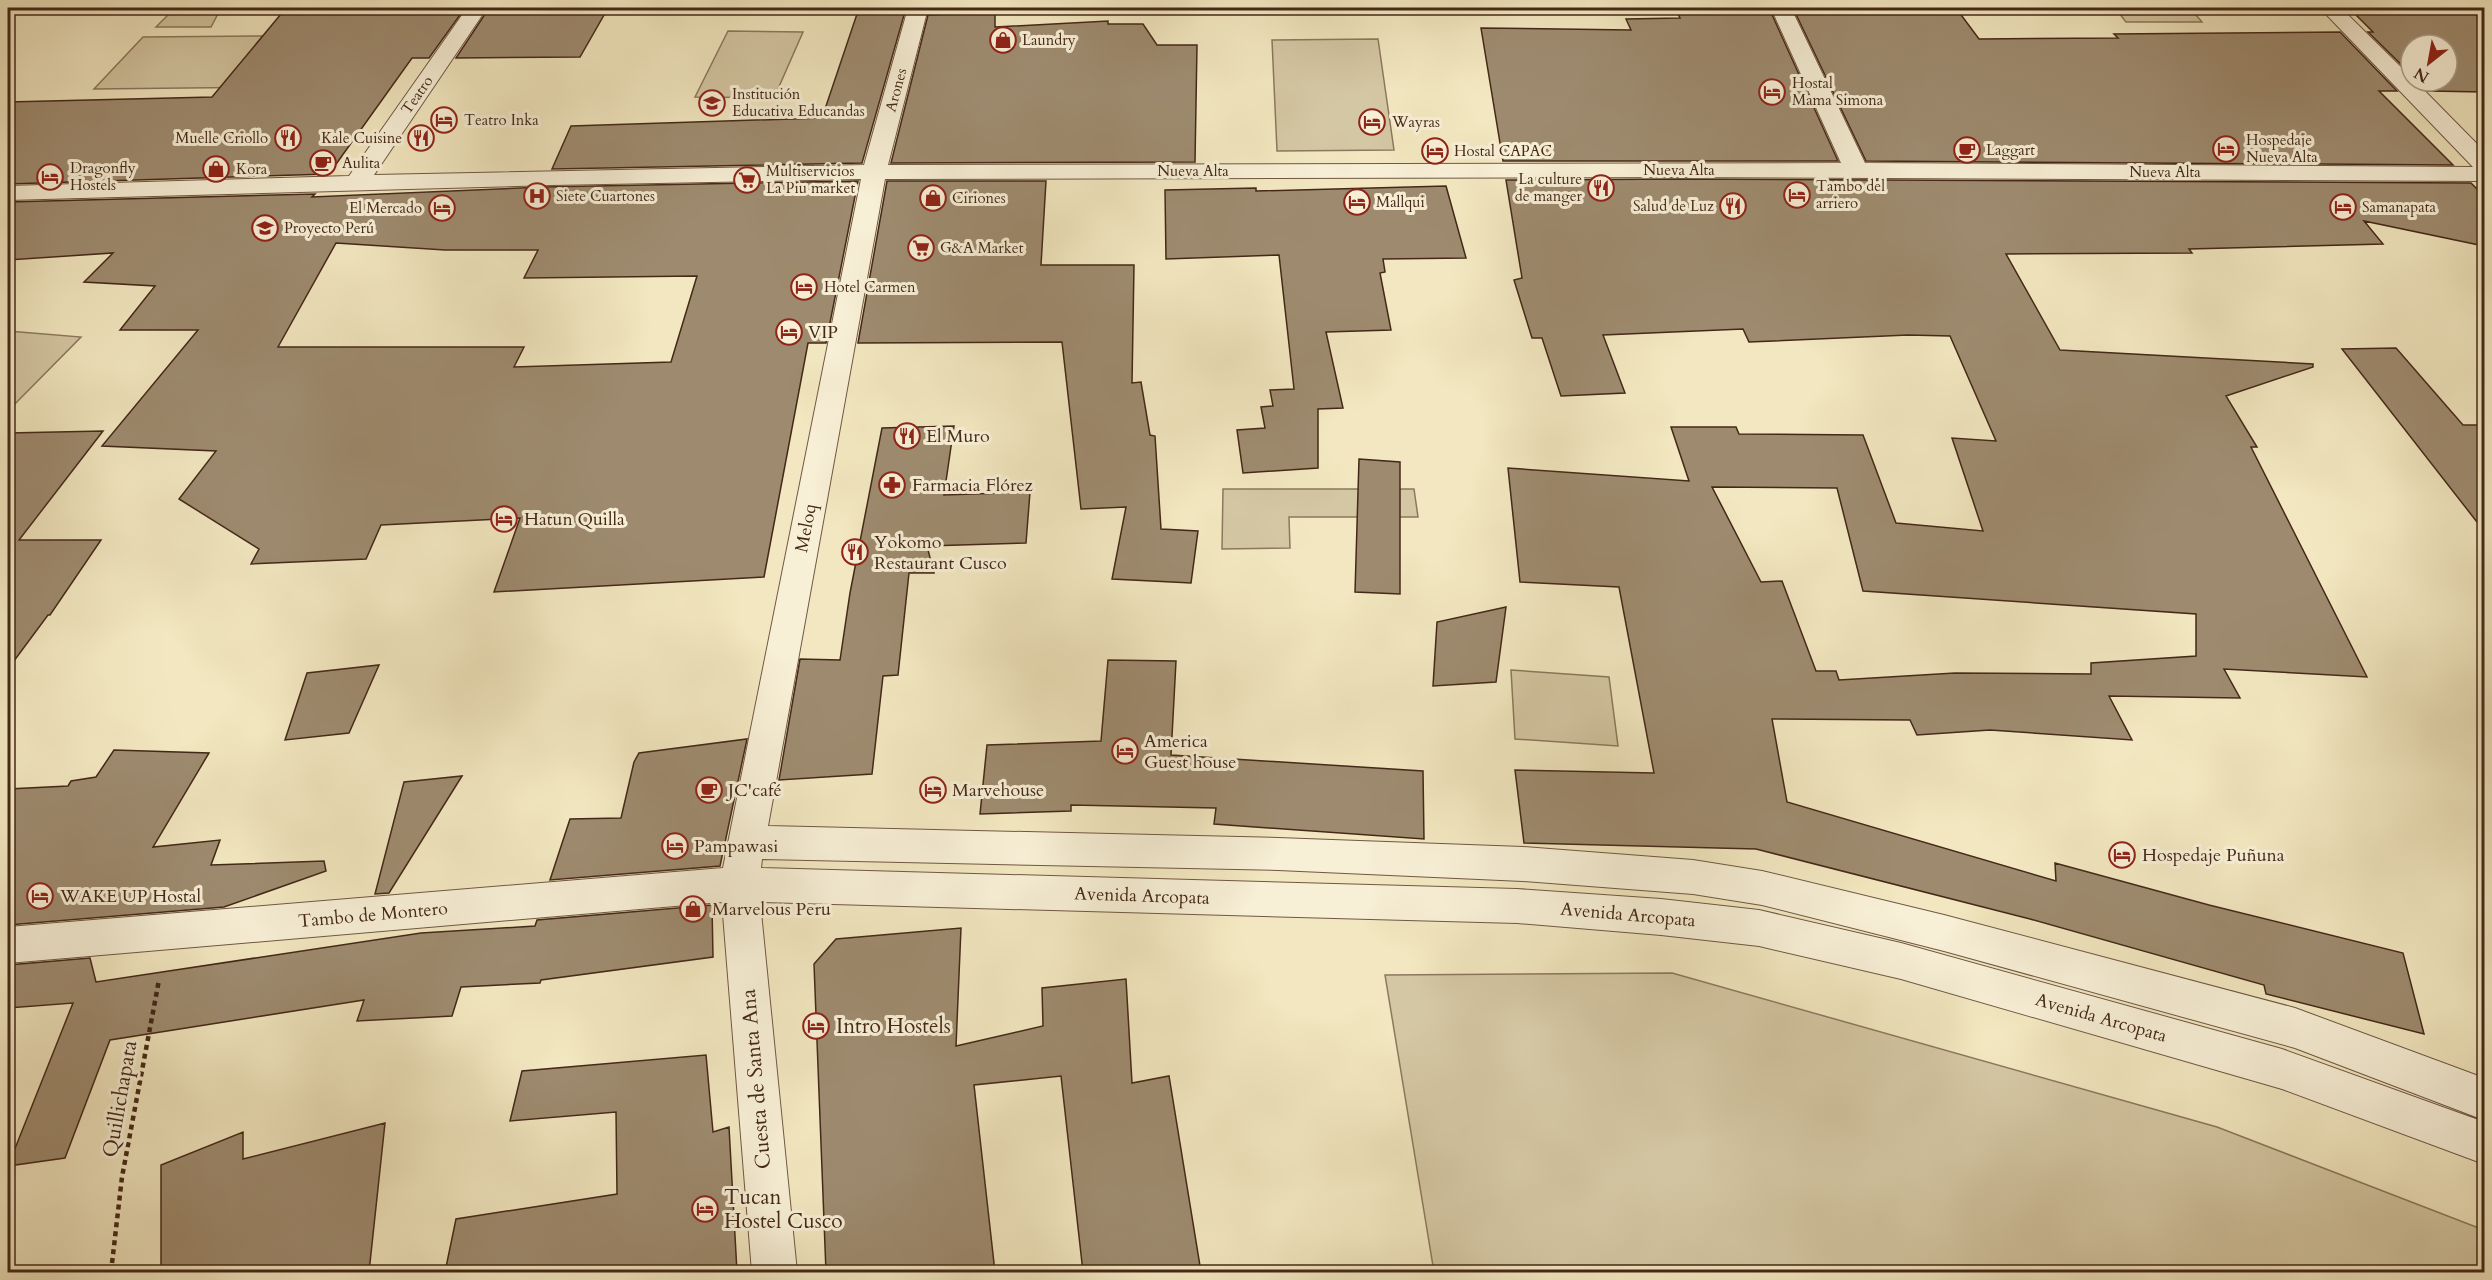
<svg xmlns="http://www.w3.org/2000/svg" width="2492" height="1280" viewBox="0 0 2492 1280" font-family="Cardo,serif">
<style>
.green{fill:#d4c7a3;stroke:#8c785e;stroke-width:1.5}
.building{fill:#9e8b6f;stroke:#442818;stroke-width:1.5;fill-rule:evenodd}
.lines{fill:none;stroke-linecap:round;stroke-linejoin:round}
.minor-casing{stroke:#705842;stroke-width:2}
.path{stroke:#442818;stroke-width:4.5;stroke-dasharray:5 4;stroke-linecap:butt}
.minor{fill:#f7efd6;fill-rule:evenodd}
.labels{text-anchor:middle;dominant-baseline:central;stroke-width:6;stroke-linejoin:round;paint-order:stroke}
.far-poi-label{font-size:15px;fill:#442818;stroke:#f7efd6;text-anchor:start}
.far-street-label{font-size:15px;fill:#442818;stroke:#f7efd6}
.poi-label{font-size:18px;fill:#442818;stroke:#f7efd6;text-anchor:start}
.street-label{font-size:18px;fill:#442818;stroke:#f7efd6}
.near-poi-label{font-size:21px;fill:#442818;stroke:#f7efd6;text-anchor:start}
.near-street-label{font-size:21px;fill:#442818;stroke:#f7efd6}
</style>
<rect width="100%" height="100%" fill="#f2e7c0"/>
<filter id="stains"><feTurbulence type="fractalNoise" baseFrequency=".00333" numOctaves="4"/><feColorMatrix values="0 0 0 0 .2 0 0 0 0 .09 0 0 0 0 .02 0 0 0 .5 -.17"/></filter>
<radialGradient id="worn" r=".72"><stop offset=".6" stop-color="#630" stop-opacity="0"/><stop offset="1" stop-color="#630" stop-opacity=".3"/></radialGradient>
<!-- green -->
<path class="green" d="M 175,8 L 221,8 L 211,27 L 156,27 Z
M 2115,8 L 2190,8 L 2202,22 L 2126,22 Z
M 728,31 L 803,32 L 774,98 L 695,97 Z
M 263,36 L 250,52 L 376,86 L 94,89 L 143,37 Z
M 1378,39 L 1394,150 L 1277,151 L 1272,40 Z
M 8,331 L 81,337 L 8,411 Z
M 1223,489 L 1414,489 L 1418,517 L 1289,517 L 1290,548 L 1222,549 Z
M 1511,670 L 1609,677 L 1618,746 L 1515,739 Z
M 1672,973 L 2217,1127 L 2484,1230 L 2484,1272 L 1434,1272 L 1385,975 Z"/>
<!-- building -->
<path class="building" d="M 286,8 L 465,8 L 429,58 L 412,58 L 329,174 L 8,184 L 8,102 L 212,97 Z
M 489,8 L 608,8 L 580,57 L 456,58 Z
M 859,8 L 906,8 L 862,163 L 552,169 L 571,126 L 822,118 Z
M 1675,8 L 1769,8 L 1838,161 L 1503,161 L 1481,28 L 1631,30 L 1626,19 L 1680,18 Z
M 1793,8 L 1956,8 L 1979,39 L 2118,38 L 2114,34 L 2340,32 L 2397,91 L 2379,91 L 2453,165 L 1866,161 Z
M 2349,8 L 2470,9 L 2484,23 L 2484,92 L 2428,91 L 2418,81 L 2447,81 L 2447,45 L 2411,45 L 2411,74 L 2368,32 L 2373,32 Z
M 995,12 L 995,27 L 1108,21 L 1108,24 L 1143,24 L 1157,45 L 1197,45 L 1195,162 L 891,163 L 928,15 Z
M 1682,179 L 2471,183 L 2484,196 L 2484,246 L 2364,221 L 2383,244 L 2189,249 L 2192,253 L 2006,254 L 2060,350 L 2313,364 L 2313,367 L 2226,396 L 2257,447 L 2251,447 L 2367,677 L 2224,669 L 2240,698 L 2109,696 L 2132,740 L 1990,730 L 1917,735 L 1910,720 L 1772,719 L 1787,802 L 2056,881 L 2055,863 L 2209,905 L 2403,953 L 2424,1034 L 2266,994 L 2264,985 L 2030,919 L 1756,849 L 1524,843 L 1515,770 L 1654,773 L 1619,587 L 1520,582 L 1508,468 L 1689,481 L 1671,427 L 1736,427 L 1739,434 L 1863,435 L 1896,523 L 1983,531 L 1952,438 L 1996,441 L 1950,336 L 1908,335 L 1749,342 L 1743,329 L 1603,335 L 1625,393 L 1561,396 L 1542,338 L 1532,338 L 1514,280 L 1522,278 L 1506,180 ZM 1712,487 L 1837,488 L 1863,591 L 2196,614 L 2196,656 L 2091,663 L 2091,674 L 1955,673 L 1839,680 L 1836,671 L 1816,671 L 1782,581 L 1761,582 Z
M 858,181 L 826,343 L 808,343 L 764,577 L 494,592 L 520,518 L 381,525 L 366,559 L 251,564 L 259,549 L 179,499 L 216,451 L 102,446 L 198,330 L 120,330 L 155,286 L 84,282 L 113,253 L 8,260 L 8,202 L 315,194 L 312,197 L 544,187 ZM 336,243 L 445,250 L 538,250 L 524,278 L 697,276 L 671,362 L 514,367 L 524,347 L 278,347 Z
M 887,181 L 1046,181 L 1041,265 L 1134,265 L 1132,383 L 1141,382 L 1150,435 L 1155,436 L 1161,529 L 1198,531 L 1191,583 L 1112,579 L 1126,507 L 1081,509 L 1062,342 L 858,343 Z
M 1446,186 L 1466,258 L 1383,259 L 1385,272 L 1380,273 L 1391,330 L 1326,332 L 1343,408 L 1318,409 L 1318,468 L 1243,473 L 1237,430 L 1265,428 L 1261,407 L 1273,406 L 1270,390 L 1294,389 L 1279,255 L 1166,259 L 1165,190 L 1256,188 L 1256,191 Z
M 2396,348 L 2463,425 L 2484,425 L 2484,531 L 2342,349 Z
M 954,426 L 944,495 L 1030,492 L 1026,543 L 927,546 L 934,573 L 909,573 L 898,675 L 883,676 L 872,774 L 779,780 L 800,659 L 840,660 L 850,593 L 882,428 Z
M 103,431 L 19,540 L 101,540 L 50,615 L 48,615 L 8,669 L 8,433 Z
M 1359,459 L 1400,462 L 1400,594 L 1355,592 Z
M 1506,607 L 1496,682 L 1433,686 L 1437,622 Z
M 1108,660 L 1176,661 L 1171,755 L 1423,771 L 1424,839 L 1214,824 L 1216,808 L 1071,805 L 1071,811 L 980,814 L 987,745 L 1101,741 Z
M 379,665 L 349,733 L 285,740 L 307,673 Z
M 747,739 L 720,866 L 550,880 L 570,819 L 621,818 L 634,762 L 639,753 Z
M 114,750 L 209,753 L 153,847 L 220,840 L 211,865 L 324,861 L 326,871 L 224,907 L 8,925 L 8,789 L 68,786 L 71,781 L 96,777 Z
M 462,776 L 389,893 L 375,894 L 404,782 Z
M 712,905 L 713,957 L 541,980 L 540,983 L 461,987 L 452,1016 L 357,1021 L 364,1000 L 110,1040 L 65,1158 L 8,1166 L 73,1003 L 8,1008 L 8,965 L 90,958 L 96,982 L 421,933 L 535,926 L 537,920 Z
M 961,928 L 956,1046 L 1043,1026 L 1042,988 L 1126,979 L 1132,1083 L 1169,1076 L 1201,1272 L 1083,1272 L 1061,1076 L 974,1085 L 995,1272 L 826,1272 L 814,964 L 836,939 Z
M 706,1055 L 713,1132 L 729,1127 L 737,1272 L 445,1272 L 456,1219 L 617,1194 L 616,1112 L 510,1121 L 522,1071 Z
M 385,1123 L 369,1272 L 161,1272 L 161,1165 L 243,1132 L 243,1159 Z"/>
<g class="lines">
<!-- minor casing -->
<g class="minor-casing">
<path id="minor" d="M 467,8 L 487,8 L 374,175 L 864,165 L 908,8 L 928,8 L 888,165 L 1841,163 L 1771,8 L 1791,8 L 1865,163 L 2473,167 L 2320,8 L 2341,8 L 2411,77 L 2411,81 L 2415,81 L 2484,151 L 2484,181 L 1682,177 L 885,179 L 768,826 L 1278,838 L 1523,847 L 1693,860 L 1762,871 L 1944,915 L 2295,1008 L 2484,1078 L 2484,1120 L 2295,1048 L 1944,951 L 1762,905 L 1693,894 L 1523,881 L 1278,870 L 762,859 L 761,868 L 1517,889 L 1661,899 L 1759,910 L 1901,943 L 2282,1049 L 2484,1122 L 2484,1164 L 2282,1089 L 1901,979 L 1759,946 L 1661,935 L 1517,923 L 760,902 L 797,1272 L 752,1272 L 722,902 L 8,963 L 8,927 L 723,868 L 861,179 L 552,185 L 8,200 L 8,186 L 349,176 Z"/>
</g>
<!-- path -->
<path class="path" d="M 111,1272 L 122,1177 L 159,980"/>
<!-- minor -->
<use href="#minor" class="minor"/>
</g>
<!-- icons -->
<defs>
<g id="shop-ring" transform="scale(1.35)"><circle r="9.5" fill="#f7efd6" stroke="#8f2418" stroke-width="1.5"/><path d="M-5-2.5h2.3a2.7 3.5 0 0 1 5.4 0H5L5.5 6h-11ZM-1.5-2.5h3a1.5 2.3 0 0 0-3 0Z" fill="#8f2418"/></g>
<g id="hotel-ring" transform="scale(1.35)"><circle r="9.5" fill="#f7efd6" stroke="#8f2418" stroke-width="1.5"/><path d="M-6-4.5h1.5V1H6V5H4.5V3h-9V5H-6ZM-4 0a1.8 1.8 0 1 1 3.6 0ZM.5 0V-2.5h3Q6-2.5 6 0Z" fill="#8f2418"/></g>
<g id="school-ring" transform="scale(1.35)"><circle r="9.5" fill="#f7efd6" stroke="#8f2418" stroke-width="1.5"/><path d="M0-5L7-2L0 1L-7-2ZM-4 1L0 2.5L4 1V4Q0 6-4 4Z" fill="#8f2418"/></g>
<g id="restaurant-ring" transform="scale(1.35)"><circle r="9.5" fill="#f7efd6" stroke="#8f2418" stroke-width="1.5"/><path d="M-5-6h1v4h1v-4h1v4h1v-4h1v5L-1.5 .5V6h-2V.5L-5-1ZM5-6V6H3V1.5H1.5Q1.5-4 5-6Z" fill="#8f2418"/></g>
<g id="cafe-ring" transform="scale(1.35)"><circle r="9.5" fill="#f7efd6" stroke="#8f2418" stroke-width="1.5"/><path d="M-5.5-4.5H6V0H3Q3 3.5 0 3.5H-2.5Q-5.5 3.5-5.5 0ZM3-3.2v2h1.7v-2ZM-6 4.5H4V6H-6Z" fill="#8f2418"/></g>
<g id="supermarket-ring" transform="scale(1.35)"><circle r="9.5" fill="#f7efd6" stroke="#8f2418" stroke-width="1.5"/><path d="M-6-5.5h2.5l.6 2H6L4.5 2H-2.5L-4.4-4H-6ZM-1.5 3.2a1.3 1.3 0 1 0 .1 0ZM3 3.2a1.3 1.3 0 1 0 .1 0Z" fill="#8f2418"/></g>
<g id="hospital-ring" transform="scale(1.35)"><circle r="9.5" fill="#f7efd6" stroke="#8f2418" stroke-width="1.5"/><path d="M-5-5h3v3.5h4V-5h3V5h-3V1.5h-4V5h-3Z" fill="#8f2418"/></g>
<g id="pharmacy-ring" transform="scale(1.35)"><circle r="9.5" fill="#f7efd6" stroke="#8f2418" stroke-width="1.5"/><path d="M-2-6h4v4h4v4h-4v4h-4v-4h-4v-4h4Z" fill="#8f2418"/></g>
</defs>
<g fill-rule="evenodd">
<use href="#shop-ring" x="1003" y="40"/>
<use href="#hotel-ring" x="1772" y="92"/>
<use href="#school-ring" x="712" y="103"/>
<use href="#hotel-ring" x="444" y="120"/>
<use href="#hotel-ring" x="1372" y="122"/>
<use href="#restaurant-ring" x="288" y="138"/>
<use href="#restaurant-ring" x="421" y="138"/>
<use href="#hotel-ring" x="2226" y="149"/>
<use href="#cafe-ring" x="1967" y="150"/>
<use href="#hotel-ring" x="1435" y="151"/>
<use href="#cafe-ring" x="323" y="163"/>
<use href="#shop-ring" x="216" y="169"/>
<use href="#hotel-ring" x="50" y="177"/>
<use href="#supermarket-ring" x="747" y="180"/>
<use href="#restaurant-ring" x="1601" y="188"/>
<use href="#hotel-ring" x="1797" y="195"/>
<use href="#hospital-ring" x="537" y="196"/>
<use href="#shop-ring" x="933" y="198"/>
<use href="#hotel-ring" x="1357" y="202"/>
<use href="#restaurant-ring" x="1733" y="206"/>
<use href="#hotel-ring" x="2343" y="207"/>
<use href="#hotel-ring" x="442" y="208"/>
<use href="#school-ring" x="265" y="228"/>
<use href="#supermarket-ring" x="921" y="248"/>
<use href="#hotel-ring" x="804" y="287"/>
<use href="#hotel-ring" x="789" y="332"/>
<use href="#restaurant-ring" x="907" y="436"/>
<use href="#pharmacy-ring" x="892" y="485"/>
<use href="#hotel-ring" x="504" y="519"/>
<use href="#restaurant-ring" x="855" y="552"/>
<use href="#hotel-ring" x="1125" y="751"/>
<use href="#cafe-ring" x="709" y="790"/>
<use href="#hotel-ring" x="933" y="790"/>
<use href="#hotel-ring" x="675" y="846"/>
<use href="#hotel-ring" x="2122" y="855"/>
<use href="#hotel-ring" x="40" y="896"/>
<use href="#shop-ring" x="693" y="909"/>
<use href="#hotel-ring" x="816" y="1026"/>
<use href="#hotel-ring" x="705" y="1209"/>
</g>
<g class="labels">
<!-- far-poi labels -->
<g class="far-poi-label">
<text x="1022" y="40">Laundry</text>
<text x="1792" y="83">Hostal<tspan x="1792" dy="17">Mama Simona</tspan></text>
<text x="732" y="94">Institución<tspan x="732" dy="17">Educativa Educandas</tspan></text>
<text x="464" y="120">Teatro Inka</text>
<text x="1392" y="122">Wayras</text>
<text x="268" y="138" text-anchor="end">Muelle Criollo</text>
<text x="402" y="138" text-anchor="end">Kale Cuisine</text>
<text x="2246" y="140">Hospedaje<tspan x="2246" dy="17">Nueva Alta</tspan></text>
<text x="1986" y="150">Laggart</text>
<text x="1454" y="151">Hostal CAPAC</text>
<text x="342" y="163">Aulita</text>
<text x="70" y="168">Dragonfly<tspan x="70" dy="17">Hostels</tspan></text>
<text x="236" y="169">Kora</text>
<text x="766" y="171">Multiservicios<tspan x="766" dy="17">La Piu market</tspan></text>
<text x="1582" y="179" text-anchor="end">La culture<tspan x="1582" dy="17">de manger</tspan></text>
<text x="1816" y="186">Tambo del<tspan x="1816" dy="17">arriero</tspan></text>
<text x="556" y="196">Siete Cuartones</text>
<text x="952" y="198">Ciriones</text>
<text x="1376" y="202">Mallqui</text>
<text x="1714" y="206" text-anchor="end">Salud de Luz</text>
<text x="2362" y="207">Samanapata</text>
<text x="422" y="208" text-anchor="end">El Mercado</text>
<text x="284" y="228">Proyecto Perú</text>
<text x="940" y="248">G&amp;A Market</text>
<text x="824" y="287">Hotel Carmen</text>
</g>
<!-- far-street labels -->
<g class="far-street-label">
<text transform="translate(896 90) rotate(-75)">Arones</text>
<text transform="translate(417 95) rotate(-55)">Teatro</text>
<text x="1679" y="170">Nueva Alta</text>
<text x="1193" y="171">Nueva Alta</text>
<text x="2165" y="172">Nueva Alta</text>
</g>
<!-- poi labels -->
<g class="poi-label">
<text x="808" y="332">VIP</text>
<text x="926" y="436">El Muro</text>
<text x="912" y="485">Farmacia Flórez</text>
<text x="524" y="519">Hatun Quilla</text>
<text x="874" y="542">Yokomo<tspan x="874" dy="21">Restaurant Cusco</tspan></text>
<text x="1144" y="741">America<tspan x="1144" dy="21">Guest house</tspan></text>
<text x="728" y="790">JC'café</text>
<text x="952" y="790">Marvehouse</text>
<text x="694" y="846">Pampawasi</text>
<text x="2142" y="855">Hospedaje Puñuna</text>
<text x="60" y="896">WAKE UP Hostal</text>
<text x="712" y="909">Marvelous Peru</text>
</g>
<!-- street labels -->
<g class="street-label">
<text transform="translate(806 528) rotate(-79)">Meloq</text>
<text transform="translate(1142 896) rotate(2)">Avenida Arcopata</text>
<text transform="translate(373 915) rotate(-5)">Tambo de Montero</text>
<text transform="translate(1628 915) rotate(5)">Avenida Arcopata</text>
<text transform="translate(2101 1018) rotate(16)">Avenida Arcopata</text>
</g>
<!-- near-poi labels -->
<g class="near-poi-label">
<text x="836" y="1026">Intro Hostels</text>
<text x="724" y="1197">Tucan<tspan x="724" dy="24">Hostel Cusco</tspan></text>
</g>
<!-- near-street labels -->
<g class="near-street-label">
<text transform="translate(756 1079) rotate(-95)">Cuesta de Santa Ana</text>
<text transform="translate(120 1099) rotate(-80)">Quillichapata</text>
</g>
</g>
<!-- margin -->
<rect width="2492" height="1280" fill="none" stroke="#f2e7c0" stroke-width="30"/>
<rect x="9" y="9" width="2474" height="1262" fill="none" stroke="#442818" stroke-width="3"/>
<rect x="15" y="15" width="2462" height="1250" fill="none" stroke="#442818" stroke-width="1.5"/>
<!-- north arrow -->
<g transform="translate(2429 63) rotate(211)"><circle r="28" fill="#f7efd6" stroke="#af9f8a" stroke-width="1.5"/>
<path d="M0-4.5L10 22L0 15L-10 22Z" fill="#8f2418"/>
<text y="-9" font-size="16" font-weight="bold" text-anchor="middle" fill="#442818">N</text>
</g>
<rect width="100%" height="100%" filter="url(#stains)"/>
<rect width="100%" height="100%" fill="url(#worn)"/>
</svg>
